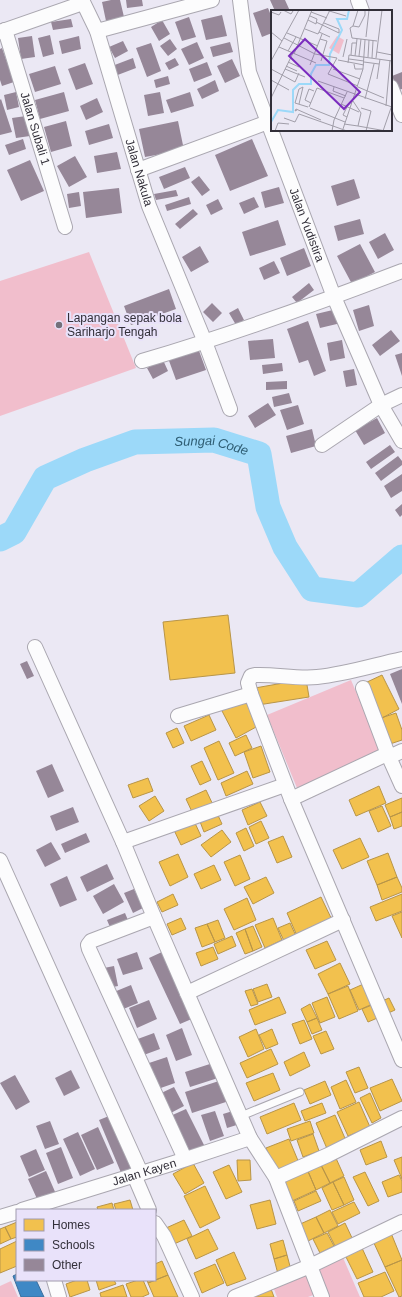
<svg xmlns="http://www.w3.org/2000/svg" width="402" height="1297" viewBox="0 0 402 1297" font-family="Helvetica,sans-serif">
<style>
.green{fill:#f1becc}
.homes{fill:#f2c14e;stroke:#b89548}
.schools{fill:#3f88c5;stroke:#3b6d9b}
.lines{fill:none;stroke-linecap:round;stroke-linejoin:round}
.river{stroke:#9cd9f9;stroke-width:25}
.building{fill:#968798}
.lane-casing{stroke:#aaa7b0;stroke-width:9}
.street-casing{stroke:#aaa7b0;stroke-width:16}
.lane{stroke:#fcfcfd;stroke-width:7}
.street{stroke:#fcfcfd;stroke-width:14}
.poi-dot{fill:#73707a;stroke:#e9e2fa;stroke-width:1.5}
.labels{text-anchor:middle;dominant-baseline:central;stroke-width:4;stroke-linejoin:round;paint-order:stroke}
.street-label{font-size:12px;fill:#322f39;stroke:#e9e2fa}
.poi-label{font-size:12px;fill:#322f39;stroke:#e9e2fa;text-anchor:start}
.water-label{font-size:13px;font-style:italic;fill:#2f5e74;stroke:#e9e2fa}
.inset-river{fill:none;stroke:#9cd9f9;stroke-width:2}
.inset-road{fill:none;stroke:#a19ea9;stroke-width:1}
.view{fill:#7b2cbf;fill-opacity:0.15;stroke:#7b2cbf;stroke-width:2}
.inset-edge{fill:none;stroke:#322f39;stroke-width:2}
</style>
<rect width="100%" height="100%" fill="#ebe8f4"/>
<!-- green -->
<path class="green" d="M 89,252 L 136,368 L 0,416 L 0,281 Z
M 351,680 L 382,753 L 297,788 L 267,715 Z
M 341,1253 L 360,1297 L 326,1297 L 314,1267 Z
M 305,1271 L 316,1294 L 308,1297 L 277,1297 L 272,1284 Z
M 11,1281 L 18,1297 L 0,1297 L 0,1286 Z"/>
<!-- homes -->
<path class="homes" d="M 228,615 L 235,673 L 170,680 L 163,622 Z
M 382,675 L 399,709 L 382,718 L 365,683 Z
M 306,679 L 309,697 L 258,705 L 255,688 Z
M 244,698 L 258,726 L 236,738 L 221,709 Z
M 396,713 L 402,730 L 402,740 L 387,745 L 378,719 Z
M 209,715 L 216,730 L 191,741 L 184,726 Z
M 177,728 L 184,743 L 173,748 L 166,733 Z
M 246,735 L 252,748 L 235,756 L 229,743 Z
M 219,741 L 234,773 L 218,780 L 204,748 Z
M 261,746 L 270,772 L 253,778 L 244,752 Z
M 202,761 L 211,780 L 200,785 L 191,766 Z
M 247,771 L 253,784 L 226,796 L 221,783 Z
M 148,778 L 153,791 L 133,798 L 128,785 Z
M 379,786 L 386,803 L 356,816 L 349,800 Z
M 206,790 L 214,807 L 194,816 L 186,799 Z
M 155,796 L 164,811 L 149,821 L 139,806 Z
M 402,798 L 402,812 L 390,817 L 385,805 Z
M 260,802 L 267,816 L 248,825 L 242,810 Z
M 382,806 L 391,826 L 378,832 L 369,811 Z
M 216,811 L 222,824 L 204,832 L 199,819 Z
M 402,812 L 402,826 L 394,829 L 390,817 Z
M 194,821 L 201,836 L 181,845 L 174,830 Z
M 261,821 L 269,838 L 256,844 L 249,827 Z
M 246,828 L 254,846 L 244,851 L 236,833 Z
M 222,830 L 231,842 L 211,857 L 201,845 Z
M 283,836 L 292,857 L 277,863 L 268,842 Z
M 360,838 L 369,857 L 342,869 L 333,850 Z
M 388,853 L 397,877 L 377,885 L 367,861 Z
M 178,854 L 188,877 L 170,886 L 159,862 Z
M 240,855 L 250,879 L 235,886 L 224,862 Z
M 214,865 L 221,880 L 201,889 L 194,874 Z
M 266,877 L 274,893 L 253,904 L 244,887 Z
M 397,877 L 402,888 L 402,892 L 382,900 L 377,885 Z
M 173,894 L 178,905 L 162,912 L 157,902 Z
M 402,894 L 402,911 L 376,921 L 370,907 Z
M 321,897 L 333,922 L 298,938 L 287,913 Z
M 247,898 L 256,920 L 234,930 L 224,909 Z
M 402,912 L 402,938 L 392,916 Z
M 181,918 L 186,929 L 172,935 L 167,924 Z
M 273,918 L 282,940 L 265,948 L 255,925 Z
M 218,920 L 225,938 L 215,942 L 207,924 Z
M 290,923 L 296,936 L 284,941 L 278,928 Z
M 207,924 L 215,942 L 202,947 L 195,928 Z
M 253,926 L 262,947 L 253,951 L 245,929 Z
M 245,929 L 253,951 L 245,954 L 236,933 Z
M 232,936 L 236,946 L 218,954 L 214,944 Z
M 327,941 L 336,960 L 315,969 L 306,950 Z
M 213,947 L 218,959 L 201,966 L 196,953 Z
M 340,963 L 350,984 L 328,994 L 318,974 Z
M 368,982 L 377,1002 L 359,1010 L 350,990 Z
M 267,984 L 272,997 L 258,1002 L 253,989 Z
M 348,986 L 358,1011 L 339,1019 L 328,994 Z
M 252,989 L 258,1004 L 251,1006 L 245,991 Z
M 279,997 L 286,1013 L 255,1025 L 249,1010 Z
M 327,997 L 335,1017 L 320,1023 L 312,1003 Z
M 389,998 L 395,1010 L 384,1015 L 378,1003 Z
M 377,1003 L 382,1016 L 368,1022 L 362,1009 Z
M 310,1004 L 317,1018 L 307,1022 L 301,1009 Z
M 317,1018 L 322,1030 L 312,1034 L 307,1022 Z
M 304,1020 L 312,1039 L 300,1044 L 292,1024 Z
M 256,1029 L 264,1049 L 248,1057 L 239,1037 Z
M 272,1029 L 278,1044 L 266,1049 L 259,1035 Z
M 326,1031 L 334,1049 L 321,1054 L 313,1036 Z
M 271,1049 L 278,1064 L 247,1078 L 240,1063 Z
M 304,1052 L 310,1066 L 290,1076 L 284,1062 Z
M 359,1067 L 368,1088 L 355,1093 L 346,1072 Z
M 273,1073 L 280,1090 L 254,1101 L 246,1083 Z
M 392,1079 L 402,1101 L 380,1111 L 370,1088 Z
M 346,1080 L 356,1102 L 340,1109 L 331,1087 Z
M 325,1081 L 331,1095 L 310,1104 L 304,1090 Z
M 370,1093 L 381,1118 L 372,1123 L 360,1098 Z
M 359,1102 L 370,1127 L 348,1136 L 337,1112 Z
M 294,1103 L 301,1120 L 267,1134 L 260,1117 Z
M 322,1103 L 326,1113 L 305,1121 L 301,1111 Z
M 335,1115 L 347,1143 L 328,1151 L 316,1123 Z
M 310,1121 L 314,1133 L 291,1141 L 287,1129 Z
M 313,1134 L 319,1151 L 303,1157 L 297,1140 Z
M 289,1139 L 299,1163 L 276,1173 L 266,1148 Z
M 381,1141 L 387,1157 L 366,1165 L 360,1150 Z
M 335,1156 L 344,1176 L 330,1183 L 320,1163 Z
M 402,1157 L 402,1179 L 394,1160 Z
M 237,1160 L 250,1160 L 251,1180 L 238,1181 Z
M 193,1163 L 204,1183 L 185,1194 L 173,1174 Z
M 320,1163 L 330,1183 L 316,1190 L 307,1169 Z
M 229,1165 L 242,1192 L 226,1199 L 213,1172 Z
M 307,1169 L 316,1190 L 292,1201 L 283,1181 Z
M 365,1172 L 379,1201 L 368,1206 L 353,1177 Z
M 399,1175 L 402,1181 L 402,1192 L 388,1197 L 382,1182 Z
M 344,1177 L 354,1200 L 344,1205 L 333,1182 Z
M 333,1182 L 344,1205 L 332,1210 L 322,1188 Z
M 205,1186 L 220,1218 L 200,1228 L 184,1196 Z
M 316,1191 L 321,1201 L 298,1211 L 294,1201 Z
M 130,1200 L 133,1210 L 116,1210 L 114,1204 Z
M 270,1200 L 276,1224 L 257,1229 L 250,1205 Z
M 354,1202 L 360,1213 L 338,1224 L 332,1212 Z
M 112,1203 L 114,1210 L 98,1210 L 97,1207 Z
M 330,1210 L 338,1226 L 324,1233 L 316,1217 Z
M 316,1217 L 324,1233 L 306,1242 L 298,1225 Z
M 184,1220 L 192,1236 L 174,1244 L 166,1228 Z
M 17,1222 L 17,1237 L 11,1239 L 5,1227 Z
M 345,1223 L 353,1240 L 336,1248 L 328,1232 Z
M 5,1227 L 11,1239 L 0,1244 L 0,1229 Z
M 208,1229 L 218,1249 L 196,1259 L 187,1239 Z
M 327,1233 L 334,1246 L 320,1253 L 313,1239 Z
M 391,1233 L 402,1260 L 385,1267 L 373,1241 Z
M 283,1240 L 287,1255 L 274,1259 L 270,1244 Z
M 17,1241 L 17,1266 L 0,1273 L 0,1249 Z
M 362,1248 L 373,1272 L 357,1279 L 345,1255 Z
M 234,1252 L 246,1279 L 227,1286 L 216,1260 Z
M 287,1255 L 291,1270 L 278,1274 L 274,1259 Z
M 402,1260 L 402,1296 L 399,1297 L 385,1267 Z
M 162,1261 L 168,1275 L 148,1283 L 147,1280 L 155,1280 L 155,1264 Z
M 215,1264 L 224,1283 L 202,1293 L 194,1273 Z
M 385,1272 L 394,1291 L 381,1297 L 364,1297 L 358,1283 Z
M 168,1275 L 178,1297 L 154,1297 L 148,1283 Z
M 77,1280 L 87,1280 L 90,1290 L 70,1297 L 66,1284 Z
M 96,1280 L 114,1280 L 116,1284 L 99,1290 Z
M 138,1280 L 143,1280 L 149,1294 L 142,1297 L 131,1297 L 126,1284 Z
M 123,1285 L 127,1297 L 101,1297 L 100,1293 Z
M 271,1289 L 274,1297 L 256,1297 L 255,1296 Z"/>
<!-- schools -->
<path class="schools" d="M 17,1274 L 17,1280 L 36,1280 L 44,1297 L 21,1297 L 13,1276 Z"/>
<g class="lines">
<!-- river -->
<path class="river" id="s1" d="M 0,539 L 14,532 L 45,478 L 85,460 L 135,442 L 214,440 L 259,454 L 268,507 L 285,547 L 312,589 L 358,595 L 402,557"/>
</g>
<!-- building -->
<path class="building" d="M 111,0 L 120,0 L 124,17 L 106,21 L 102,2 Z
M 126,0 L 142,0 L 143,6 L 127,8 Z
M 270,0 L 285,0 L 290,11 L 275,11 Z
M 268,8 L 272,18 L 272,33 L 262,37 L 253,13 Z
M 222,15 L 227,36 L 206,40 L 201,20 Z
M 189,17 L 196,37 L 182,41 L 175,22 Z
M 71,19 L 73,27 L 53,30 L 51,22 Z
M 162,20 L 170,34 L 159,41 L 151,27 Z
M 50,35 L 54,54 L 43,57 L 38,38 Z
M 32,36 L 35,57 L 21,59 L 18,38 Z
M 79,36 L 81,49 L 62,54 L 59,41 Z
M 170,39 L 177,49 L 168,56 L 160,46 Z
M 123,41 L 128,51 L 115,58 L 109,47 Z
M 197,42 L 204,58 L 189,65 L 181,49 Z
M 230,42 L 233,52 L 213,57 L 210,47 Z
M 151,43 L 161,71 L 147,77 L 136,48 Z
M 2,48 L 14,82 L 2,86 L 0,80 L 0,49 Z
M 133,58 L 136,68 L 115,76 L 112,66 Z
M 175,58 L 179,65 L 169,70 L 165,63 Z
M 232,59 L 240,76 L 225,83 L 217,66 Z
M 207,62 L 212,75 L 194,82 L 189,69 Z
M 85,63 L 93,84 L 76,90 L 68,69 Z
M 55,66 L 61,84 L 35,92 L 29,74 Z
M 402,72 L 402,89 L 398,90 L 392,76 Z
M 168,76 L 170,84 L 156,88 L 154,80 Z
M 215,80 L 219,91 L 202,99 L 197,89 Z
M 16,92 L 19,107 L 7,110 L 4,95 Z
M 64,92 L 69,111 L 40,119 L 35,100 Z
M 160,92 L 164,113 L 148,116 L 144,95 Z
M 190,92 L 194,106 L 171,113 L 166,100 Z
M 97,98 L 103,112 L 86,120 L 80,106 Z
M 1,99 L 12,132 L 0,135 L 0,100 Z
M 26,116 L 30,136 L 16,138 L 12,118 Z
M 66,121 L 72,146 L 51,152 L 44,127 Z
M 178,121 L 184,150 L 145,157 L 139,129 Z
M 109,124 L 113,138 L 89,145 L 85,131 Z
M 23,139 L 26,149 L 9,155 L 5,145 Z
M 252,139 L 268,176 L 230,191 L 215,155 Z
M 117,152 L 121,169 L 97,173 L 94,156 Z
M 75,156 L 87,177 L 69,187 L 57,166 Z
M 30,160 L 44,191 L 21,201 L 7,170 Z
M 185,167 L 190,178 L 164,189 L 159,177 Z
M 199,176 L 210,190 L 202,196 L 191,182 Z
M 354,179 L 360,198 L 337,206 L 331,186 Z
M 279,187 L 284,203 L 265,208 L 261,192 Z
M 119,188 L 122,213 L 86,218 L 83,192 Z
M 176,190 L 178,196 L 156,200 L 154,194 Z
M 79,192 L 81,206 L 69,208 L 67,194 Z
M 189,197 L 191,204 L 167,211 L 165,205 Z
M 254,197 L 259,207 L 244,214 L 239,203 Z
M 218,199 L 223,209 L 211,215 L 206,205 Z
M 193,209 L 198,214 L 180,229 L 175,224 Z
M 360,219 L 364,234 L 338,241 L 334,226 Z
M 278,220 L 286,245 L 250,256 L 242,232 Z
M 385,233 L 394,250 L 378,259 L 369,242 Z
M 360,244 L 375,272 L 352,284 L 337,256 Z
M 200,246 L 209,262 L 191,272 L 182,257 Z
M 304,248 L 311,266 L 287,276 L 280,258 Z
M 274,261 L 280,273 L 264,280 L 259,268 Z
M 309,283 L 314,290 L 297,303 L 292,297 Z
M 169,289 L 176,309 L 131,325 L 124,306 Z
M 212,303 L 222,313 L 213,322 L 203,312 Z
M 369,305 L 374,326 L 359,331 L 353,310 Z
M 238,308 L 244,320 L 236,325 L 229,313 Z
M 337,309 L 341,323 L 320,328 L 316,314 Z
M 308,321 L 326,371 L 314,376 L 308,360 L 299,363 L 287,329 Z
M 391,330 L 400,341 L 380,356 L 372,345 Z
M 273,339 L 275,358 L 250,360 L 248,341 Z
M 342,340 L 345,358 L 330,361 L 327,343 Z
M 198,348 L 206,370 L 176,380 L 168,358 Z
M 402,353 L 402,376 L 395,355 Z
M 163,360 L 168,371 L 153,379 L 147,368 Z
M 282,363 L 283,371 L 263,374 L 262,365 Z
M 354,369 L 357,385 L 346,387 L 343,371 Z
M 287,381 L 287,389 L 266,390 L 266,382 Z
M 289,393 L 292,403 L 274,407 L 272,397 Z
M 268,403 L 276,415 L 255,428 L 248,416 Z
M 298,405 L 304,424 L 287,430 L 280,410 Z
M 377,418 L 385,433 L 364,445 L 355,430 Z
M 312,429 L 316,446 L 291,453 L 286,436 Z
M 390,445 L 395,452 L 371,469 L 366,462 Z
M 398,456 L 402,461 L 402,465 L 381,481 L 375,473 Z
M 402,474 L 402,491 L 391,498 L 384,486 Z
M 402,504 L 402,515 L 400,517 L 395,510 Z
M 27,661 L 34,676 L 27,679 L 20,664 Z
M 402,669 L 402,704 L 390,674 Z
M 52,764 L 64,791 L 48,798 L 36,771 Z
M 73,807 L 79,822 L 56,831 L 50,816 Z
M 86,833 L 90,842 L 65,853 L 61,844 Z
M 51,842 L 61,859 L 45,867 L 36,850 Z
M 107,864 L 114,879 L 87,892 L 80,877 Z
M 67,876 L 77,900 L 60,907 L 50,884 Z
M 114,884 L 124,902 L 103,914 L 93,896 Z
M 134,889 L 143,908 L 133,913 L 124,893 Z
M 125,913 L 130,925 L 112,932 L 107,920 Z
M 137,952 L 143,969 L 123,975 L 117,959 Z
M 162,952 L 194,1018 L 180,1024 L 149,958 Z
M 114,966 L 118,986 L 108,988 L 104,968 Z
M 131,985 L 138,1003 L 121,1010 L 114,992 Z
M 149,1000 L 157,1019 L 137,1028 L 129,1008 Z
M 182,1028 L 192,1055 L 176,1061 L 166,1035 Z
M 154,1033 L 160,1049 L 141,1056 L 135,1040 Z
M 167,1057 L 175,1083 L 155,1090 L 146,1064 Z
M 213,1063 L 218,1078 L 190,1087 L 185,1072 Z
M 71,1070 L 80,1088 L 64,1096 L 55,1078 Z
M 15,1075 L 30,1102 L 16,1110 L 0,1083 Z
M 222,1080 L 229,1101 L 192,1113 L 185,1092 Z
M 174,1087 L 184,1106 L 167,1115 L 157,1095 Z
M 186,1109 L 205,1147 L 187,1156 L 168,1117 Z
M 236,1110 L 240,1124 L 227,1128 L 223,1114 Z
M 215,1111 L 224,1136 L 210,1141 L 201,1115 Z
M 114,1114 L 138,1168 L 122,1175 L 99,1120 Z
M 50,1121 L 59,1144 L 45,1149 L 36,1126 Z
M 98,1127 L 114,1163 L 97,1170 L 81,1135 Z
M 78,1132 L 95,1169 L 80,1176 L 63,1139 Z
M 61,1147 L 73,1178 L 58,1184 L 46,1153 Z
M 36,1149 L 45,1170 L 29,1177 L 20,1156 Z
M 46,1171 L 56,1194 L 38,1201 L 28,1179 Z"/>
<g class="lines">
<!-- lane casing -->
<g class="lane-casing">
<path id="lane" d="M 241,1116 L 300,1092"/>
</g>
<!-- street casing -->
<g class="street-casing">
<g id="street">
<path id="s2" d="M 82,0 L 97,31 L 149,206 L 205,342 L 230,409"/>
<path id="s3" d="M 240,0 L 249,72 L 334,297 L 381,405 L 402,441"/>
<path d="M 358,0 L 362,11"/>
<path id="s4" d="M 5,30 L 65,227"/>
<path d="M 97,31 L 212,0"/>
<path d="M 0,32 L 83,3"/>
<path d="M 391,87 L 402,115"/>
<path d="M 138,170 L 268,122"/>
<path d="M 142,361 C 230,335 316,304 402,271"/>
<path d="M 322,445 L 381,405 L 402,395"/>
<path d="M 35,647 L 123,842 L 154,917 L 250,1138 L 276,1178 L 322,1297"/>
<path d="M 402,659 C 374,665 346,674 317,677 C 296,679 275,674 255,675 L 251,676 L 248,683 L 251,694 L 291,799 L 402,1060"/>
<path d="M 363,688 L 389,757 L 402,786"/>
<path d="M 178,716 L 251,694"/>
<path d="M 389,757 L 402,751"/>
<path d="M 291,799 L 387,754"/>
<path d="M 123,842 L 285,785"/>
<path d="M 0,860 L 141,1173"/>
<path d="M 154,917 L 91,941 L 88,945 L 89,949 L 185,1159"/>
<path d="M 187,993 L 343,920"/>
<path d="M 134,1175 L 149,1210"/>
<path d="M 276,1178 L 328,1155 L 402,1118"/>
<path id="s5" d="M 22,1210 L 174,1163 L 250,1138"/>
<path d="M 0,1217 L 17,1212"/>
<path d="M 155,1223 L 164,1236 L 192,1297"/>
<path d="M 54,1280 L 59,1297"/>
<path d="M 235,1297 L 310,1266 L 402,1222"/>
</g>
</g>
<!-- lane -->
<use href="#lane" class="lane"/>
<!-- street -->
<use href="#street" class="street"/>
</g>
<!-- markers -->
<circle class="poi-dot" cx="59" cy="325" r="4"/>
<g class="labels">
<!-- street labels -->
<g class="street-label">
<text stroke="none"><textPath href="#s4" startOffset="103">Jalan Subali 1</textPath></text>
<text stroke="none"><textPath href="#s2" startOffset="182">Jalan Nakula</textPath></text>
<text stroke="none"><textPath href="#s3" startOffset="236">Jalan Yudistira</textPath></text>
<text stroke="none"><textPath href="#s5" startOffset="128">Jalan Kayen</textPath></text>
</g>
<!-- poi labels -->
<g class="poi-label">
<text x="67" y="318">Lapangan sepak bola<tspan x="67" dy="14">Sariharjo Tengah</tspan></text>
</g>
<!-- water labels -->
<g class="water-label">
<text stroke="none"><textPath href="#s1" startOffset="252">Sungai Code</textPath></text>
</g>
</g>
<!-- overview -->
<g transform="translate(271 10)">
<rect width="121" height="121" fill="#ebe8f4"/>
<path d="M 66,26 L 73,30 L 68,44 L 58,38 Z" fill="#f1becc"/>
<path class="inset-river" d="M 0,112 L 7,100 L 22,102 L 22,80 L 28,74 L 40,74 L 40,64 L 45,55 L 58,55 L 59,44 L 71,20 L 66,9 L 76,9 L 78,0"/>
<path class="inset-road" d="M 12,0 L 20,4 L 22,1M 55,0 L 75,6M 59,0 L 48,22 L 59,27M 87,0 L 82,16 L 79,18 L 81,28 L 106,31M 0,2 L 8,5 L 10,2M 40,2 L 56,8M 37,10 L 45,14 L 46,9 L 39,6M 45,12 L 68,23 L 68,19 L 53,13M 82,16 L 88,17 L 94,5 L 94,0M 34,19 L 47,24 L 48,22M 0,22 L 11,31M 16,23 L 47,36M 95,27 L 98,0M 13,28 L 44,44 L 66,48 L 57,64 L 87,76M 49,29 L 56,31 L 50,51M 8,37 L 45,53M 17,41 L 25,27M 106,42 L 121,45M 23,44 L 41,0M 80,45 L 81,33 L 85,33M 84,46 L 86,29M 88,46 L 90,29M 72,47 L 76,29M 97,47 L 98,30M 101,48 L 102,31M 105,48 L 111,0M 78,49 L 93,51M 67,50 L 93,55M 0,51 L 28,0M 17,52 L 28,57M 93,52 L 108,54M 77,53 L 78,45 L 121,51M 83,54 L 84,59 L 92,59M 39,55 L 51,24M 15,56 L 26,61M 0,59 L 24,72 L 28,63M 14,59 L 34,67M 62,59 L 89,69M 106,69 L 109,49M 0,70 L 18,80M 47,71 L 121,97M 63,77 L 62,81 L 75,86M 87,77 L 113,88M 46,78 L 73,88M 0,88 L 22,43M 94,89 L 103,54M 40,93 L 34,90 L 38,79 L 43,81M 28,94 L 32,77 L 28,79 L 24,93 L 37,97M 70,94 L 88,102M 115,96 L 119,50M 38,97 L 46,78M 39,98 L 74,112M 90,98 L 100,101 L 95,121M 26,100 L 24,101 L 25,99 L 50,110M 76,107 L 72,105 L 76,97M 13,108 L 24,112 L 28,104 L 62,116M 73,114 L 87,116 L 90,103 L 82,91M 62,116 L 76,121M 87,116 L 115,121M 72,119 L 92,59 L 94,30M 4,121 L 7,113 L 18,114M 61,121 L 63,110 L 76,82M 112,121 L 121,95"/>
<path class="view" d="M 34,29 L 89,82 L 73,99 L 18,46 Z"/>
<rect width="121" height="121" class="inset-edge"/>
</g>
<!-- legend -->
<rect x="16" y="1209" width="140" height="72" fill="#e9e2fa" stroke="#a09aad"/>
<rect x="24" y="1219" width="20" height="12" fill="#f2c14e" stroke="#a09aad"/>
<text x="52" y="1229" font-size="12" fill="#322f39">Homes</text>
<rect x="24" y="1239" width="20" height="12" fill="#3f88c5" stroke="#a09aad"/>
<text x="52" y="1249" font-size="12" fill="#322f39">Schools</text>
<rect x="24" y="1259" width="20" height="12" fill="#968798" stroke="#a09aad"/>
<text x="52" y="1269" font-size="12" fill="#322f39">Other</text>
</svg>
